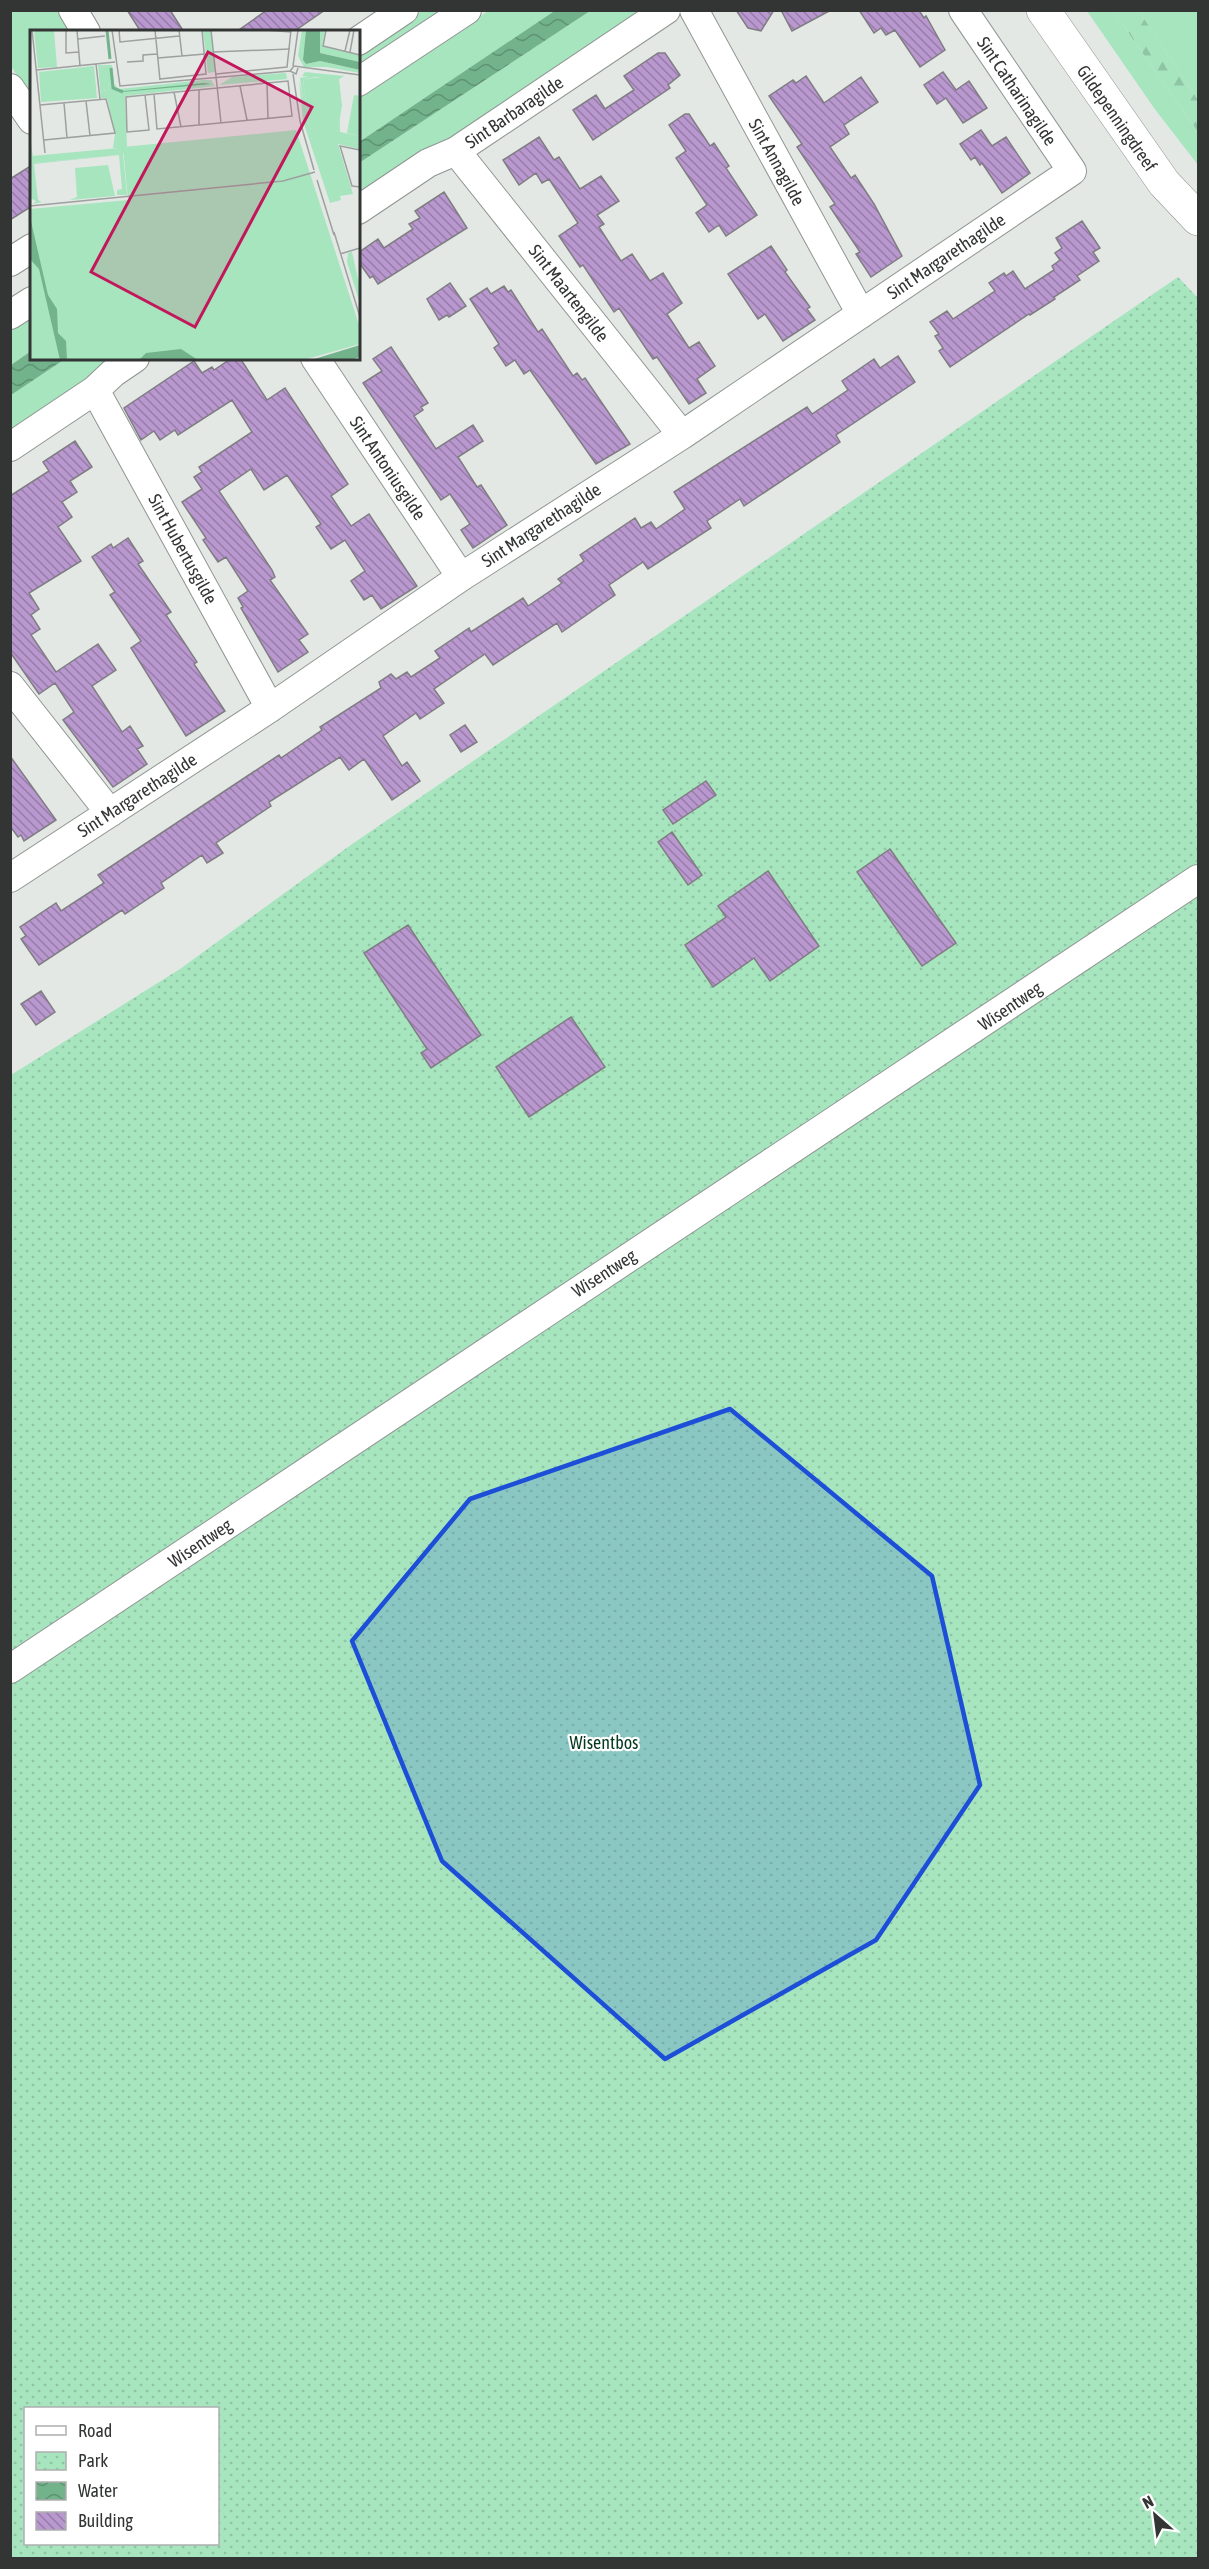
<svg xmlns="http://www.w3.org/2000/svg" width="1209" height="2569" viewBox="0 0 1209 2569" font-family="'Asap Condensed',sans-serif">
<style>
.grass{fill:#a6e5be}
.forest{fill:url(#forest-firs)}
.park{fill:url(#park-dots);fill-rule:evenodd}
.water{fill:url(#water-waves)}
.building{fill:url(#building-back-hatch);stroke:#7f7d81;stroke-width:1.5}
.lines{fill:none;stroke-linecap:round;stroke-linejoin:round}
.minor-casing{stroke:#909592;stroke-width:30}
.major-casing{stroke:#909592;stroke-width:34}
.minor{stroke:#fff;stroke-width:28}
.major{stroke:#fff;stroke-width:33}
.marked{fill:#1d4ed8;fill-opacity:0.2;stroke:#1d4ed8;stroke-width:4.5;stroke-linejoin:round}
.labels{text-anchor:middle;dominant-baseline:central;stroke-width:4.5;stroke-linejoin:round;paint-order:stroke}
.street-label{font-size:18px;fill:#333534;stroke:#fff}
.park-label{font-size:18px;fill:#033a21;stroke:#fff}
.inset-river{fill:none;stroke:#72b38c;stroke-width:3}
.inset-road{fill:none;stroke:#9da09e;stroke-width:1.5}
.view{fill:#c2185b;fill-opacity:0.15;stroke:#c2185b;stroke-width:3}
.inset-edge{fill:none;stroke:#333534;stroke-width:3}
</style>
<defs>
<pattern id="forest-firs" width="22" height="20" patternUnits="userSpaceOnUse" patternTransform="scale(1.5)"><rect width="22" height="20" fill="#a6e5be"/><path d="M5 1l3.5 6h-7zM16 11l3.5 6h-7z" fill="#8fc5a4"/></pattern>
<pattern id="park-dots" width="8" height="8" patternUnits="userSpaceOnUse" patternTransform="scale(1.5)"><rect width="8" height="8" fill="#a6e5be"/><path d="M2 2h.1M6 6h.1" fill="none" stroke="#8fc5a4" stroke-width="1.8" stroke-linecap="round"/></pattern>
<pattern id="water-waves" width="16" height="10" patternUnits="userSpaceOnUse" patternTransform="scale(1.5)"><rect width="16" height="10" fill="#72b38c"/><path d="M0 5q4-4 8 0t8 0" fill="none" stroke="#5e9273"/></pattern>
<pattern id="building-back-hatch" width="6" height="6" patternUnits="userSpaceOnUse" patternTransform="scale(1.5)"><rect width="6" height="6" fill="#b997cf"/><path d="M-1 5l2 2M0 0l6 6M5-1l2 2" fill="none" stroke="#977ca9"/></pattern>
</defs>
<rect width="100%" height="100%" fill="#e3e8e5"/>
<!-- grass -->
<path class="grass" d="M 10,11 L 61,11 L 75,31 L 32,32 L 31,98 L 11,66 Z
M 422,11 L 447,11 L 359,70 L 359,53 Z
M 488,11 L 556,11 L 359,142 L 358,96 Z
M 590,11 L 643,11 L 359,199 L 359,163 Z
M 1087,11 L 1113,11 L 1198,132 L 1198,165 L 1154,108 Z
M 1139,11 L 1198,11 L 1198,100 Z
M 31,313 L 31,351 L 11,365 L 11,327 Z
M 65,359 L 119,359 L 11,431 L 10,395 Z"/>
<!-- forest -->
<path class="forest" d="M 1113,11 L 1139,11 L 1198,100 L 1198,132 Z"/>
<!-- park -->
<path class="park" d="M 1178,277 L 1198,298 L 1198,2558 L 11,2558 L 11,1075 L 180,969 L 348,847 ZM 26,2408 L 218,2408 L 218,2544 L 26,2544 Z"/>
<!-- water -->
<path class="water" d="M 556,10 L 590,11 L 359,163 L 359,142 Z
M 31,351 L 32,358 L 65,359 L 11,395 L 11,365 Z"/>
<!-- building -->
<path class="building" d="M 127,10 L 170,10 L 184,32 L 141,32 Z
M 267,10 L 325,10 L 293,32 L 236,32 Z
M 736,10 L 774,10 L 761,31 L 748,28 Z
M 781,10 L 831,10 L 792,31 Z
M 859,10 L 923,10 L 920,12 L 924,18 L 926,16 L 945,50 L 920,67 L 895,30 L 886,35 L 881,28 L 874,33 Z
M 658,53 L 665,53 L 680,75 L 668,85 L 670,88 L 593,140 L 573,110 L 596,95 L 605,109 L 634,90 L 624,76 Z
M 943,72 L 956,90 L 969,81 L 987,108 L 963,123 L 946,98 L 937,104 L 924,85 Z
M 806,76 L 824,103 L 861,77 L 878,102 L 844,125 L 849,134 L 830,147 L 851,178 L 855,175 L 874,204 L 902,256 L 871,277 L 856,254 L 860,252 L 830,207 L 835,204 L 797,147 L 802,144 L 769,96 L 793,80 L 796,83 Z
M 685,114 L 689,114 L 710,146 L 714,143 L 729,166 L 726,168 L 757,215 L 726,236 L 719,225 L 709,232 L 696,213 L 707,205 L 676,158 L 686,151 L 669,125 Z
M 981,130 L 992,146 L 1006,137 L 1030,173 L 1002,193 L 982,163 L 980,165 L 975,157 L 971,160 L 960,144 Z
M 539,137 L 554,160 L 559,157 L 580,189 L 601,176 L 619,201 L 597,215 L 604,224 L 599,227 L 621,261 L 632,254 L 650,281 L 663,273 L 682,303 L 667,314 L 689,348 L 699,342 L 715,366 L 697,379 L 706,393 L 689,404 L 657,357 L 653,359 L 619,308 L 614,312 L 583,265 L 580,267 L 559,236 L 578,223 L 549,179 L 542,183 L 536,173 L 519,185 L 503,160 Z
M 32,165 L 32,206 L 10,220 L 10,179 Z
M 444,192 L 467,228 L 378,284 L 373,276 L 370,278 L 358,261 L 358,253 L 378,239 L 384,248 L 413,229 L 409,224 L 420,218 L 415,211 Z
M 1082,221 L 1100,248 L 1093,252 L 1099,261 L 1077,276 L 1080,280 L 1054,297 L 1055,299 L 1030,315 L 1029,314 L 950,367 L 939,351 L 943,348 L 935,336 L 939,334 L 930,322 L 947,311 L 953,319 L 995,291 L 989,283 L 1004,273 L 1006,276 L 1013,271 L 1025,289 L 1054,270 L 1052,266 L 1060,260 L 1055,253 L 1062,248 L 1056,238 Z
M 771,246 L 787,270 L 785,272 L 810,307 L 807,309 L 815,320 L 783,341 L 765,314 L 758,319 L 728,274 Z
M 450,283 L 466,306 L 449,317 L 447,315 L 439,320 L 427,299 Z
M 504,286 L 508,292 L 511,290 L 538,332 L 542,329 L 573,376 L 577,373 L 582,380 L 585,378 L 630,444 L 596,464 L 530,370 L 524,374 L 515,360 L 506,366 L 494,348 L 499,344 L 470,299 L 487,288 L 491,294 Z
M 391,347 L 428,403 L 421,407 L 423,410 L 414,416 L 436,449 L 473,425 L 483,441 L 458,457 L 477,487 L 481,485 L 507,525 L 473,548 L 461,530 L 470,524 L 450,494 L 441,500 L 363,383 L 382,371 L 373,359 Z
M 898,356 L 915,382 L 836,435 L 840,442 L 744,506 L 740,499 L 707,521 L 711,528 L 648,569 L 643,562 L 609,585 L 615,595 L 562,632 L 557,623 L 493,665 L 485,654 L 434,689 L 444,703 L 420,719 L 416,713 L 383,736 L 402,766 L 407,762 L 420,781 L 392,800 L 364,759 L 349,770 L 340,757 L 269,802 L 271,806 L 216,843 L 223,853 L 207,863 L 202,855 L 161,883 L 164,888 L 125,914 L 122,910 L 39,965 L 21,939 L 26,936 L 20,927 L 56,903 L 61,911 L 104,883 L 98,875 L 279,755 L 281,758 L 322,730 L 320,727 L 381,688 L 379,682 L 391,674 L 396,679 L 407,672 L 411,677 L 440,658 L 435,651 L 469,628 L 471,632 L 523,598 L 528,606 L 562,583 L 558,579 L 584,561 L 580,555 L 635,518 L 641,528 L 651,522 L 656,529 L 685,509 L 674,492 L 807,407 L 812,414 L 848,390 L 842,381 L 874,359 L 880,368 Z
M 232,358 L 240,358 L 267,400 L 285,388 L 348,484 L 331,496 L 351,526 L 369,514 L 417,586 L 381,609 L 372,595 L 364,600 L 351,581 L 365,571 L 345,540 L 331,549 L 316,527 L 321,524 L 287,475 L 264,490 L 251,469 L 219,491 L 272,570 L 275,577 L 270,580 L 308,634 L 299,640 L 308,652 L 278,672 L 241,608 L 243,607 L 238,598 L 248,591 L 226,557 L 218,562 L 203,540 L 206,538 L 182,502 L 202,489 L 194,477 L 202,472 L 199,467 L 252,432 L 232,400 L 178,435 L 175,430 L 160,440 L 154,431 L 141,440 L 124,408 L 194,361 L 202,373 L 212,367 L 214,370 Z
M 75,441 L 92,467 L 70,481 L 77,492 L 62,502 L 72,517 L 58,527 L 81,561 L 29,593 L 39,609 L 31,615 L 40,629 L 31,635 L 56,672 L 98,644 L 116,670 L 92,686 L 122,732 L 130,726 L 143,746 L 137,749 L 147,764 L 113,787 L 63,720 L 74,712 L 55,683 L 39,694 L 10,652 L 10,496 L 49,471 L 43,462 Z
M 128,538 L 143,561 L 138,564 L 171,612 L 166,615 L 197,662 L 194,664 L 225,711 L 186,736 L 131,648 L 141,641 L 110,595 L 115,592 L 92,557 L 111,544 L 113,548 Z
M 465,725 L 477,742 L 461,752 L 450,735 Z
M 10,756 L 56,820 L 24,841 L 21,835 L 18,837 L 10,826 Z
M 706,781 L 716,795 L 673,824 L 663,810 Z
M 672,832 L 702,875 L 688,885 L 658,842 Z
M 890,849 L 956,943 L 922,966 L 857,872 Z
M 768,871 L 819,946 L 770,981 L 754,958 L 713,987 L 685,945 L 726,917 L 718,906 Z
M 408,925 L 481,1035 L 431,1068 L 421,1053 L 427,1049 L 364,953 Z
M 41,991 L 55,1012 L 36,1025 L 21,1004 Z
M 571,1017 L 605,1067 L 529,1117 L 496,1067 Z"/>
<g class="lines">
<!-- minor casing -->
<g class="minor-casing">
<path id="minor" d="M 73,10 L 86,32
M 694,10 L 861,314
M 358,41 L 404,10
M 358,82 L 467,10
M 10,88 L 32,120
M 456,151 L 682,435
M 358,210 L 428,163 L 456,151 L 666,10
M 10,262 L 32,248
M 10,315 L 32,301
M 315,358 L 461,577
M 95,390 L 270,708
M 10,447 L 95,390 L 113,373 L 135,358
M 10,686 L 110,813
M 10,878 L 270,708 L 461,577 L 682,435 L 1072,171 L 963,10
M 10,1669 L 1198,879"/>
</g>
<!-- major casing -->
<g class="major-casing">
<path id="major" d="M 1043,10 L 1164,183 L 1198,219"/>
</g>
<!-- minor -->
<use href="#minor" class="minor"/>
<!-- major -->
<use href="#major" class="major"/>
</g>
<!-- marked area -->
<path class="marked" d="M 730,1409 L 932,1576 L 980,1785 L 876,1940 L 665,2059 L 442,1861 L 352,1641 L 470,1499 Z"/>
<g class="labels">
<!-- street labels -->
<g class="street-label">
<text transform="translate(1017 91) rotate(56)">Sint Catharinagilde</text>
<text transform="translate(514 112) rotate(-34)">Sint Barbaragilde</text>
<text transform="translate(1117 118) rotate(55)">Gildepenningdreef</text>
<text transform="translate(777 162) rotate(61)">Sint Annagilde</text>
<text transform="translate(946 256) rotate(-34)">Sint Margarethagilde</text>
<text transform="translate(569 293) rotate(52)">Sint Maartengilde</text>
<text transform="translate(388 468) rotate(56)">Sint Antoniusgilde</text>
<text transform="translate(541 525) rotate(-33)">Sint Margarethagilde</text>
<text transform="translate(183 549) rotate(61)">Sint Hubertusgilde</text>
<text transform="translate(137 795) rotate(-33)">Sint Margarethagilde</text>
<text transform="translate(1010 1006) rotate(-34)">Wisentweg</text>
<text transform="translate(604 1273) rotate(-33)">Wisentweg</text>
<text transform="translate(200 1543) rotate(-34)">Wisentweg</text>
</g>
<!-- park labels -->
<g class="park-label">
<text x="604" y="1742">Wisentbos</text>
</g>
</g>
<!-- overview -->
<g transform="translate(30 30)">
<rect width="330" height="330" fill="#e3e8e5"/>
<path d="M 173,0 L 181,0 L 185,42 L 178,43 ZM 272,0 L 276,0 L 273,30 L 276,34 L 290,31 L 330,40 L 330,43 L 297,37 L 274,37 L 268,26 ZM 290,0 L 295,0 L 292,15 L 330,25 L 330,32 L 290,23 ZM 68,35 L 82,35 L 84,54 L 89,59 L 173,50 L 181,50 L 185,56 L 95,66 L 97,116 L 93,124 L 97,165 L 87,165 L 87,160 L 92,159 L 89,125 L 4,134 L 8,170 L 12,172 L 3,174 L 6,171 L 0,168 L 0,108 L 4,133 L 88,125 L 89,118 L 83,118 L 85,104 L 77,68 L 71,68 ZM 76,36 L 79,60 L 72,61 L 69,37 ZM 275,42 L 314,46 L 309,49 L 312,76 L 307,104 L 279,98 L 273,49 L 293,47 L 272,46 ZM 256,43 L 257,49 L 189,55 L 202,47 ZM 269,49 L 280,102 L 330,114 L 330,119 L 308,114 L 323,164 L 310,166 L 311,170 L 300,173 L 273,91 ZM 324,65 L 330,66 L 330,106 L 317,103 ZM 78,135 L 85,166 L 40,170 L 47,167 L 45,138 ZM 322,222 L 330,258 L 330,274 L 317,232 L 318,223 Z" fill="#a6e5be" fill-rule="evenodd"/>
<path d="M 4,0 L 24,0 L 27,37 L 8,38 ZM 64,36 L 67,68 L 11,72 L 9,42 ZM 77,36 L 79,60 L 71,61 L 69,37 ZM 287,44 L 293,46 L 273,49 L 279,98 L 307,103 L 310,88 L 310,102 L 330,106 L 330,114 L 278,102 L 270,48 ZM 89,118 L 89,125 L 3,133 L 2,126 Z" fill="#a6e5be"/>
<path d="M 266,100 L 330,298 L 330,314 L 273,330 L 0,330 L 0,179 L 98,170 L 93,117 Z" fill="#a6e5be"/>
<path d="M 276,0 L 290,0 L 290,23 L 330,32 L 330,40 L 290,31 L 276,34 L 273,30 ZM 174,53 L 181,54 L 92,62 L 94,61 ZM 0,187 L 18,265 L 27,279 L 28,303 L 36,311 L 37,330 L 30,330 L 9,239 L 0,229 ZM 330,315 L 330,327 L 321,330 L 281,330 ZM 151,319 L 168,330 L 109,330 L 116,323 Z" fill="#72b38c"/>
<path class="inset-river" d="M 77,0 L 80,29M 81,38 L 83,58 L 93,62"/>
<path class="inset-road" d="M 2,0 L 15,123M 36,0 L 36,23 L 49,22M 47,0 L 50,36M 82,0 L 90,56 L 260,41M 89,0 L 90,12 L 149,6M 125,0 L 130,50M 149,0 L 152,26M 181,0 L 191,93M 235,0 L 261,2M 296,0 L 293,16 L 330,25M 48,9 L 75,6M 315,21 L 320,0M 183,22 L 260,19M 320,22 L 324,0M 128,28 L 175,24M 97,32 L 113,31 L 113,25 L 127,24M 66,34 L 70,69M 263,36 L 268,0M 268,38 L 266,44 L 260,41 L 264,36 L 330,45M 7,40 L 85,32M 186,44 L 257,37 L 261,0M 263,44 L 270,91 L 284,140M 130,49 L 176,44 L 172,0M 237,53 L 238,88M 210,56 L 217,90M 169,60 L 169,95M 144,62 L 151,97M 115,65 L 258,51 L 262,86 L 127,99 L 124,64M 115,65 L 119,100 L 97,102 L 96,67 ZM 56,71 L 60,106M 34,73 L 37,108M 10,75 L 76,69 L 85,103 L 14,110M 330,120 L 310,116 L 322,156 L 330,157M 287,150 L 304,205M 0,176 L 253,151 L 285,142M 304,202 L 330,287M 310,224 L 330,218"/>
<path class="view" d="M 178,22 L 282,77 L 165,297 L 61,242 Z"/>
<rect width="330" height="330" class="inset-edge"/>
</g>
<!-- border -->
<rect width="1209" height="2569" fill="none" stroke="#333534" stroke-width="24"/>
<!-- legend -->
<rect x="24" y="2407" width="195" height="138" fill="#ffffff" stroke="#adaeae" stroke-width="1.5"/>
<rect x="36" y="2426" width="30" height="9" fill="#ffffff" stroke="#adaeae" stroke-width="1.5"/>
<text x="78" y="2437" font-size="18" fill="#333534">Road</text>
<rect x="36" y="2452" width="30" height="18" fill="url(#park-dots)" stroke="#adaeae" stroke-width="1.5"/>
<text x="78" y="2467" font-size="18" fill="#333534">Park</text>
<rect x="36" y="2482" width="30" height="18" fill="url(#water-waves)" stroke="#adaeae" stroke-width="1.5"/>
<text x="78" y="2497" font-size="18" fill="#333534">Water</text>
<rect x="36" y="2512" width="30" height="18" fill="url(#building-back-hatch)" stroke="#adaeae" stroke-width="1.5"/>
<text x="78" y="2527" font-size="18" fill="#333534">Building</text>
<!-- north arrow -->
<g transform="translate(1155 2515) rotate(332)" stroke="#ffffff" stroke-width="4.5" paint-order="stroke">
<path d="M0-4.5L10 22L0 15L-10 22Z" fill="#333534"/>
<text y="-9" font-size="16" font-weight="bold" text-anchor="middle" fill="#333534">N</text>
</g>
</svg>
